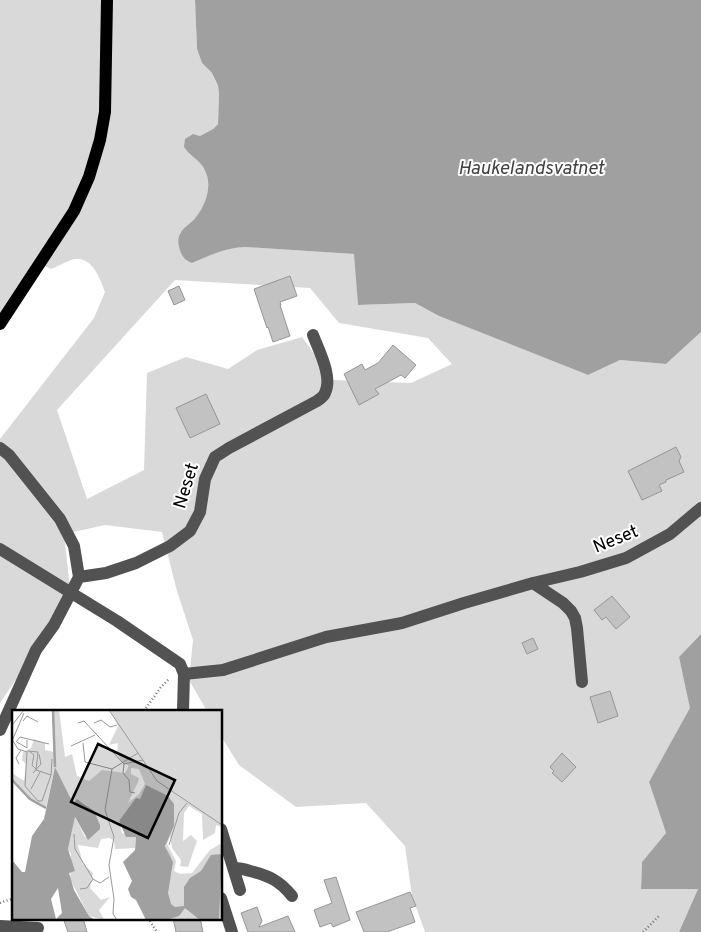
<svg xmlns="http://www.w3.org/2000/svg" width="701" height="932" viewBox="0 0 701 932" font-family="Overpass,sans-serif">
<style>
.green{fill:#d9d9d9;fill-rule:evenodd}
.water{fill:#a0a0a0}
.building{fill:#c2c2c2;stroke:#969696}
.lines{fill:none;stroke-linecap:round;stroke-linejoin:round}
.path{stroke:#747474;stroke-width:2.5;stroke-dasharray:1 2.5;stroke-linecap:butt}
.minor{stroke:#525252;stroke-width:12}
.major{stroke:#000;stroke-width:12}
.labels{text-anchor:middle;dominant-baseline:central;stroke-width:4;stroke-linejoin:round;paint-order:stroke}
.street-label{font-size:18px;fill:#000;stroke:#fff}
.water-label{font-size:19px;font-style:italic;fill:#414141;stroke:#fff}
.inset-river{fill:none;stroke:#a0a0a0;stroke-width:2.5}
.inset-road{fill:none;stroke:#999;stroke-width:1}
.view{fill:#000;fill-opacity:0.15;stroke:#000;stroke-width:2.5}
.inset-edge{fill:none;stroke:#000;stroke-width:2.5}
</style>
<rect width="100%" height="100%" fill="#fff"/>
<!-- green -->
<path class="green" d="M 0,0 L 195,0 L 197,49 L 202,63 L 212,73 L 218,87 L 219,94 L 218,124 L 213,129 L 200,136 L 193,134 L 189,154 C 193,157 199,160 202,164 C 213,180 208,201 197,216 C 193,222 186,228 180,233 C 179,247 179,255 192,263 C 211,254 223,248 245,247 L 355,254 L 358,305 L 415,303 L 439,316 L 588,375 L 620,360 L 666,364 L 701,332 L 701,634 L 679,657 L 691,708 L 649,782 L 666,833 L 642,862 L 641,888 L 698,889 L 679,932 L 425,932 L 412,896 L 405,846 L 366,803 L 296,807 L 239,765 L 221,736 L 221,711 L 207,711 L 189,680 L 193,640 L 177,591 L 162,532 L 105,525 L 64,534 L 71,598 L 0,703 L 0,439 L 94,318 L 105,292 C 101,281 93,257 76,259 C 70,259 57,267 51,269 L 45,266 L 0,314 ZM 175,280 L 310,288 L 339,323 L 428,338 L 452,364 L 411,383 L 333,380 L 302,337 L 257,350 L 228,369 L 186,357 L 147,373 L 144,470 L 87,499 L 57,410 Z"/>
<!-- water -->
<path class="water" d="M 195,0 L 701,0 L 701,332 L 666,364 L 620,360 L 588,375 L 439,316 L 415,303 L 358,305 L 354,254 L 245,247 C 224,248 211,255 192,263 C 190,262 187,261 185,259 C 180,254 176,241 180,234 C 183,227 192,223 196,217 C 205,206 212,187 206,173 C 202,160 191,158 184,147 L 185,139 L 193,134 L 200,136 L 213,129 L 218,124 L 219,94 L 218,86 L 212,73 L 202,63 L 197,49 Z
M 701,634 L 701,932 L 679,932 L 698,889 L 641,889 L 642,862 L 666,833 L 649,782 L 690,708 L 679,657 Z"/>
<!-- building -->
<path class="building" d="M 290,276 L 297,296 L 280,302 L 281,305 L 280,305 L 290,336 L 273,342 L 268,327 L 267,328 L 254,289 Z
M 179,286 L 185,300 L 174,305 L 168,291 Z
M 393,345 L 416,365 L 405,378 L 401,375 L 375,389 L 379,394 L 359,405 L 344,374 L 362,364 L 365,370 L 378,363 Z
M 206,394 L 220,424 L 190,438 L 176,408 Z
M 676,447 L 681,457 L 679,461 L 684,472 L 666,480 L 666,482 L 659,485 L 662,491 L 642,500 L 628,471 Z
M 612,596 L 630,617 L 616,629 L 606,617 L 602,620 L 594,610 Z
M 533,638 L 538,649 L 527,654 L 522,643 Z
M 610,691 L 618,716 L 598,723 L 590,697 Z
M 562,753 L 576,767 L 562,782 L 552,773 L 554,771 L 550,767 Z
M 336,877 L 350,920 L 333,927 L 331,923 L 320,927 L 314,910 L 332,903 L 324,880 Z
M 410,892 L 416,906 L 410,908 L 415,922 L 387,932 L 364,932 L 356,912 Z
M 257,907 L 262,921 L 259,927 L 288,916 L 295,932 L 248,932 L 241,913 Z
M 63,918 L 83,918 L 87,932 L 68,932 Z
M 173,918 L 200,918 L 203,932 L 176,932 Z"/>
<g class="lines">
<!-- path -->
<path class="path" d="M 144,711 L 161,687 L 169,679
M 0,903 L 14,898
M 148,918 L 157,932
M 643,932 L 659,916"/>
<!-- minor -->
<path class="minor" d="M 0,448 L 9,455 L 60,519 L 74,546 L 79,577 L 54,625 L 36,650 L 0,730
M 0,549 L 117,621 L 180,664 L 184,674 L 183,711
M 79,577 L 106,573 L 136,563 L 170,546 L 190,531 L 200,512 L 205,479 L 215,457 L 229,448 L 317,401 C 320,399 324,396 325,393 C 333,377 319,351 313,335
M 533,583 L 563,603 L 571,611 L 575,618 L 577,628 L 582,682
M 184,674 L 223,670 L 326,637 L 402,623 L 464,603 L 533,583 L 580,572 L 626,558 L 670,534 L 701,508
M 221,829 L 240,890
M 234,868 C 240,868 244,869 250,871 C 269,876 279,880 292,896
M 221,898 L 232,932
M 0,926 L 38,928"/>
<!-- major -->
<path class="major" d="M 0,324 L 74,211 L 89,177 L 100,140 L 105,112 L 107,0"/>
</g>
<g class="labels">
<!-- street labels -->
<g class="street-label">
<text transform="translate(187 486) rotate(-73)">Neset</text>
<text transform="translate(616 540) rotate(-22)">Neset</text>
</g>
<!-- water labels -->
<g class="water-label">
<text x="531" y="169">Haukelandsvatnet</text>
</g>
</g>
<!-- overview -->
<g transform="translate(12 710)">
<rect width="210" height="210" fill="#fff"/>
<path d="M 40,0 L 47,0 L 53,47 L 60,44 L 65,66 L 77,71 L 90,60 L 113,63 L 116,58 L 116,55 L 111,53 L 105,43 L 106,33 L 97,35 L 106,16 L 98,0 L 210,0 L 210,117 L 204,115 L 203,123 L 191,130 L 190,104 L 177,96 L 172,103 L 171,131 L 179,125 L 185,131 L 176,157 L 168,156 L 169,150 L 160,138 L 158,126 L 155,134 L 164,151 L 162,161 L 168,164 L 180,163 L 198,140 L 210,133 L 210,210 L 153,210 L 153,164 L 159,164 L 160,155 L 153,134 L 162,116 L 162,94 L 151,84 L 134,76 L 128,90 L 107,111 L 110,123 L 124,127 L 123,138 L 103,139 L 102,130 L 97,128 L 89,129 L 86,138 L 66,135 L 71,154 L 81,163 L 78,178 L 89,190 L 98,187 L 87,200 L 92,210 L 77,206 L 58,169 L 59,144 L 56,139 L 63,107 L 73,127 L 88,119 L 78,100 L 73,94 L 65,89 L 62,93 L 59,89 L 43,57 L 34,97 L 18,88 L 0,69 L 0,63 L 12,71 L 14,54 L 10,50 L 11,42 L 19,38 L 22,29 L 33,33 L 33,40 L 42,42 L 43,53 ZM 119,58 L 127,59 L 133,74 L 127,84 L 116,93 L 126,72 L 127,68 L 119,64 Z" fill="#d9d9d9" fill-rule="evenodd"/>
<path d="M 43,57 L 59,89 L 62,93 L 65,89 L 82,101 L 88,115 L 88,119 L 76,130 L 63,107 L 56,139 L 63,161 L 57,163 L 62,180 L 77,206 L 83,210 L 0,210 L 0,150 L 10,162 L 13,162 L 20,126 L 32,109 ZM 46,178 L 50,203 L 44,209 L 39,189 ZM 134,75 L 156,86 L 162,94 L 162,116 L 153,136 L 161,152 L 156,183 L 159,194 L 163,197 L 172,196 L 172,177 L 178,168 L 189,161 L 199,145 L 210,144 L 207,210 L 188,210 L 173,198 L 167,206 L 154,210 L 134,210 L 124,190 L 119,187 L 116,179 L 120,171 L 111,152 L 123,140 L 124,127 L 114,127 L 107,111 L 124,88 L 128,89 Z" fill="#a0a0a0" fill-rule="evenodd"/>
<path class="inset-river" d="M 41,0 L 43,57M 0,70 L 18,89 L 34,98"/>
<path class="inset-road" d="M 97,0 L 145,71 L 210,115M 11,11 L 15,6 L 26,12M 66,13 L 72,11 L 112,54 L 131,50M 82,13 L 89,10 L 98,17 L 105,15M 1,14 L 12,0M 0,31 L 12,3M 1,31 L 6,39 L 15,42 L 13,76 L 26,91 L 30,91 L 39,65M 4,32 L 8,27 L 37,34M 5,32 L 15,38 L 15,30M 71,33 L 73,52 L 100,59M 59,36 L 83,25M 15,41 L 26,42 L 24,60 L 39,65 L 40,49M 17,41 L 22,45 L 20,55 L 24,59M 7,54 L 4,48 L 9,40M 112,54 L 111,63 L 117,70 L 118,82 L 123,83M 100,59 L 93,100 L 102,127 L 97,155 L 102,189 L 101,204 L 105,210M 100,59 L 126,43M 21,63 L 29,54 L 27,44M 19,79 L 28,62M 62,124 L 63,139 L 81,169M 157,135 L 167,103 L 175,93M 68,179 L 75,178 L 81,169 L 88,173 L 97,167"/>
<path class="view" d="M 86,34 L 163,70 L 136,128 L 59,92 Z"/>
<rect width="210" height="210" class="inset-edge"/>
</g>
</svg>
